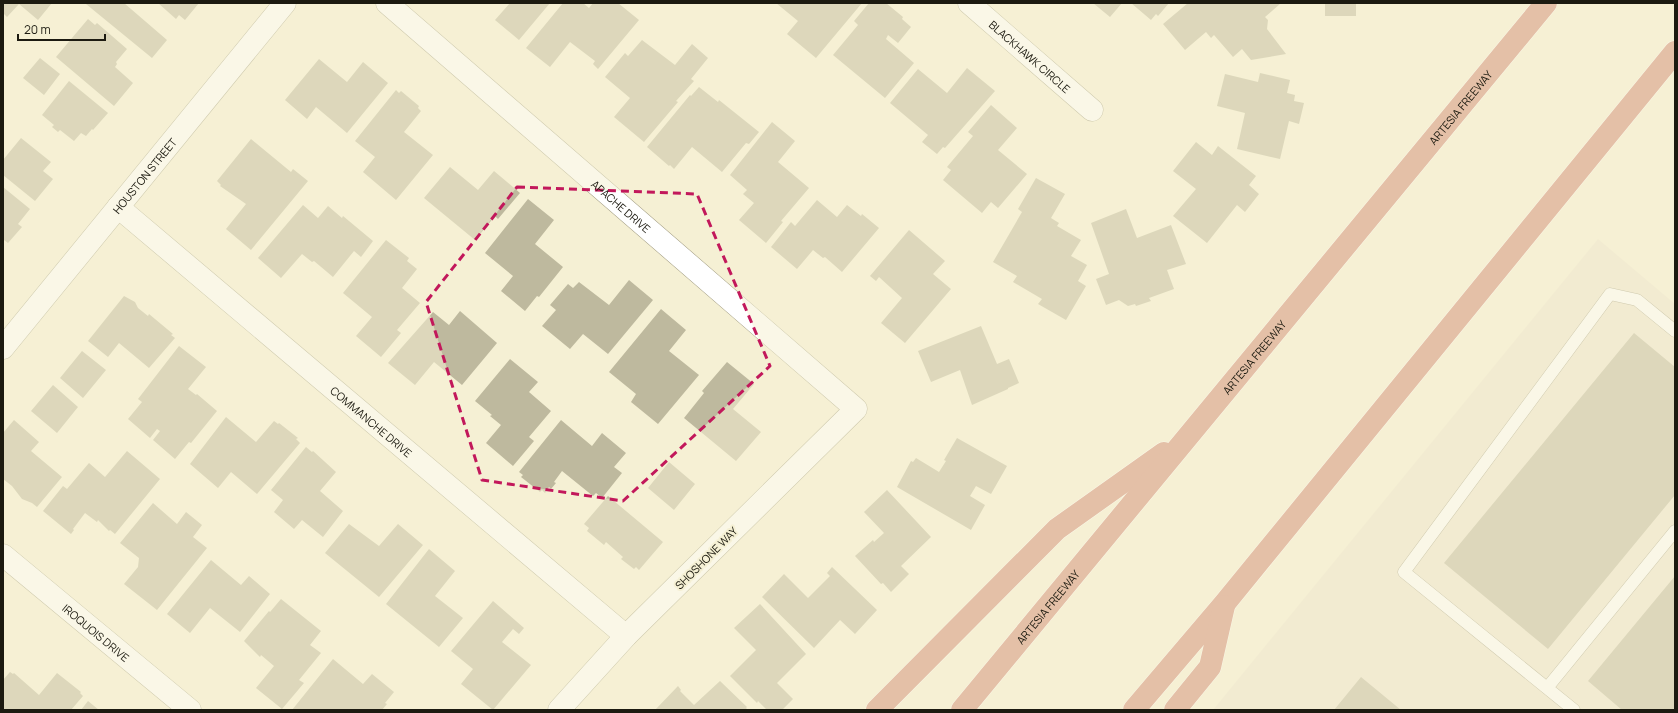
<svg xmlns="http://www.w3.org/2000/svg" width="1678" height="713" viewBox="0 0 1678 713" font-family="Manrope,sans-serif">
<style>
.industrial{fill:#eee4cf}
.building{fill:#beb99e}
.lines{fill:none;stroke-linecap:round;stroke-linejoin:round}
.lane-casing{stroke:#a19c82;stroke-width:13}
.street-casing{stroke:#a19c82;stroke-width:23}
.highway-casing{stroke:#fff;stroke-width:23}
.lane{stroke:#fff;stroke-width:12}
.street{stroke:#fff;stroke-width:22}
.highway{stroke:#ce8572;stroke-width:22}
.marked{fill:none;stroke:#c2185b;stroke-width:3;stroke-dasharray:8 5;stroke-linejoin:round}
.labels{text-anchor:middle;dominant-baseline:central;stroke-width:4;stroke-linejoin:round;paint-order:stroke}
.street-label{font-size:11px;fill:#1c1a10;stroke:#f5f0d4}
</style>
<rect width="100%" height="100%" fill="#f5f0d4"/>
<!-- industrial -->
<path class="industrial" d="M 1598,239 L 1675,304 L 1675,710 L 1213,710 Z"/>
<!-- building -->
<path class="building" d="M 3,3 L 52,3 L 38,20 L 19,4 L 7,17 L 3,13 Z
M 87,3 L 124,3 L 167,40 L 152,58 L 86,4 Z
M 158,3 L 199,3 L 185,20 L 179,15 L 176,19 Z
M 510,3 L 550,3 L 519,40 L 495,20 Z
M 563,3 L 583,3 L 589,8 L 593,3 L 618,3 L 639,20 L 598,69 L 593,64 L 595,61 L 570,42 L 550,67 L 526,48 Z
M 776,3 L 862,3 L 816,58 L 787,34 L 798,21 Z
M 869,3 L 886,3 L 903,17 L 902,19 L 911,27 L 898,43 L 888,35 L 886,39 L 914,63 L 885,98 L 833,55 L 858,25 L 854,21 Z
M 1093,3 L 1122,3 L 1110,17 Z
M 1131,3 L 1169,3 L 1158,16 L 1156,14 L 1151,20 Z
M 1188,3 L 1193,4 L 1195,3 L 1281,3 L 1265,17 L 1268,20 L 1267,29 L 1286,54 L 1251,60 L 1242,49 L 1233,57 L 1214,35 L 1211,38 L 1206,32 L 1185,50 L 1163,24 Z
M 1325,3 L 1356,3 L 1356,16 L 1325,16 Z
M 88,19 L 95,25 L 97,23 L 127,49 L 116,62 L 117,64 L 115,67 L 133,83 L 114,106 L 56,57 Z
M 642,40 L 675,65 L 692,44 L 708,58 L 691,79 L 694,81 L 676,101 L 678,102 L 644,142 L 614,117 L 630,98 L 605,77 L 625,53 L 628,56 Z
M 40,58 L 60,74 L 44,95 L 23,78 Z
M 319,59 L 347,82 L 363,62 L 388,83 L 347,133 L 316,107 L 307,119 L 285,100 Z
M 967,68 L 995,91 L 945,148 L 943,147 L 937,154 L 922,142 L 928,135 L 890,103 L 918,69 L 947,93 Z
M 1260,73 L 1290,80 L 1287,93 L 1295,95 L 1294,101 L 1304,103 L 1299,124 L 1289,121 L 1280,159 L 1237,149 L 1245,113 L 1217,106 L 1225,74 L 1258,82 Z
M 69,81 L 108,113 L 93,130 L 92,129 L 86,136 L 81,133 L 74,141 L 60,130 L 58,132 L 52,127 L 54,125 L 42,115 Z
M 699,87 L 718,102 L 719,100 L 759,132 L 749,144 L 746,143 L 722,172 L 692,147 L 674,169 L 670,165 L 669,166 L 647,147 L 690,95 L 691,96 Z
M 396,90 L 399,93 L 401,91 L 419,106 L 418,108 L 421,111 L 404,132 L 433,155 L 396,200 L 363,172 L 375,157 L 355,141 Z
M 991,105 L 1017,128 L 998,150 L 1027,174 L 998,208 L 991,202 L 982,213 L 943,180 L 951,170 L 947,167 L 973,136 L 968,132 Z
M 772,122 L 795,141 L 778,162 L 809,188 L 781,221 L 783,222 L 766,243 L 739,220 L 754,203 L 743,194 L 747,190 L 730,175 Z
M 21,138 L 51,162 L 43,171 L 53,179 L 35,201 L 3,175 L 3,160 Z
M 251,139 L 291,172 L 293,169 L 308,181 L 251,250 L 226,229 L 246,204 L 220,186 L 221,185 L 217,181 Z
M 1196,142 L 1212,155 L 1218,146 L 1256,176 L 1249,185 L 1259,194 L 1245,212 L 1237,205 L 1207,243 L 1173,216 L 1196,189 L 1173,171 Z
M 450,167 L 478,190 L 494,171 L 520,193 L 498,219 L 495,216 L 475,240 L 424,198 Z
M 1036,178 L 1065,194 L 1051,218 L 1059,223 L 1057,226 L 1081,240 L 1071,256 L 1087,265 L 1078,281 L 1086,286 L 1066,320 L 1038,304 L 1042,299 L 1013,282 L 1017,276 L 993,262 L 1022,212 L 1018,209 Z
M 3,187 L 30,209 L 18,224 L 22,227 L 8,243 L 4,240 L 3,242 Z
M 528,199 L 554,220 L 535,244 L 563,267 L 539,297 L 537,296 L 525,311 L 501,291 L 513,276 L 485,253 Z
M 817,200 L 837,217 L 847,205 L 861,216 L 862,214 L 879,228 L 842,272 L 825,257 L 823,258 L 813,250 L 797,269 L 771,247 L 791,222 L 795,226 Z
M 303,205 L 318,218 L 328,206 L 342,218 L 343,216 L 373,241 L 361,257 L 354,251 L 333,277 L 314,261 L 312,262 L 302,254 L 281,278 L 258,258 Z
M 1126,209 L 1137,238 L 1171,225 L 1186,264 L 1167,270 L 1174,289 L 1149,298 L 1151,301 L 1136,306 L 1135,304 L 1128,306 L 1119,300 L 1106,305 L 1096,279 L 1109,274 L 1091,223 Z
M 909,230 L 945,261 L 933,274 L 951,289 L 905,343 L 881,323 L 902,298 L 879,277 L 876,281 L 870,276 Z
M 386,240 L 409,258 L 407,261 L 417,269 L 402,288 L 420,303 L 397,330 L 401,333 L 381,357 L 356,336 L 372,317 L 343,293 Z
M 629,280 L 653,300 L 608,354 L 583,334 L 570,349 L 542,326 L 556,310 L 550,305 L 568,284 L 573,288 L 579,282 L 609,305 Z
M 124,296 L 135,302 L 138,308 L 148,316 L 149,314 L 173,334 L 171,335 L 175,338 L 149,368 L 119,343 L 108,357 L 88,341 Z
M 661,309 L 686,330 L 669,351 L 699,375 L 658,424 L 631,402 L 636,394 L 609,372 Z
M 460,311 L 497,343 L 462,385 L 434,362 L 415,385 L 388,363 L 433,312 L 449,325 Z
M 981,326 L 997,364 L 1009,359 L 1019,383 L 1008,388 L 1008,389 L 972,405 L 960,370 L 931,382 L 918,351 Z
M 1634,333 L 1675,367 L 1675,495 L 1548,649 L 1444,563 Z
M 179,346 L 206,367 L 188,389 L 196,395 L 197,394 L 217,411 L 191,443 L 189,442 L 175,459 L 153,440 L 160,431 L 157,429 L 150,438 L 128,419 L 142,402 L 138,399 Z
M 82,351 L 106,370 L 83,398 L 60,378 Z
M 510,359 L 538,382 L 529,392 L 551,411 L 529,437 L 534,441 L 513,466 L 486,443 L 501,425 L 490,416 L 492,415 L 475,401 Z
M 727,362 L 754,384 L 733,409 L 761,432 L 736,461 L 684,418 L 704,393 L 702,391 Z
M 53,385 L 78,407 L 57,433 L 31,411 Z
M 226,417 L 256,442 L 274,421 L 278,424 L 279,423 L 298,438 L 296,439 L 300,443 L 257,494 L 231,472 L 218,488 L 190,464 Z
M 14,420 L 39,442 L 31,451 L 62,477 L 37,507 L 32,503 L 22,499 L 12,486 L 3,479 L 3,433 Z
M 561,420 L 592,446 L 602,433 L 626,453 L 614,467 L 622,473 L 602,498 L 596,493 L 593,496 L 562,471 L 554,482 L 556,483 L 551,489 L 549,487 L 545,493 L 542,490 L 540,492 L 521,477 L 523,475 L 519,472 Z
M 957,438 L 1007,466 L 991,494 L 976,486 L 970,496 L 985,505 L 971,530 L 897,487 L 911,461 L 913,462 L 916,458 L 939,472 L 946,461 L 944,460 Z
M 306,447 L 312,452 L 313,451 L 336,472 L 320,491 L 343,511 L 323,537 L 302,520 L 294,529 L 274,512 L 283,500 L 271,490 Z
M 127,451 L 160,479 L 115,534 L 110,530 L 109,531 L 98,520 L 97,522 L 85,513 L 73,529 L 74,530 L 71,534 L 43,511 L 63,486 L 67,489 L 89,463 L 105,477 Z
M 669,462 L 695,484 L 674,510 L 648,488 Z
M 887,490 L 931,537 L 901,566 L 909,574 L 891,592 L 883,583 L 881,584 L 855,556 L 873,540 L 874,542 L 884,533 L 864,512 Z
M 608,496 L 663,542 L 639,570 L 636,567 L 634,569 L 621,559 L 623,557 L 606,542 L 604,545 L 587,531 L 589,528 L 584,524 Z
M 153,503 L 177,524 L 186,512 L 202,525 L 193,537 L 207,548 L 157,610 L 124,584 L 138,567 L 139,558 L 120,543 Z
M 349,524 L 379,546 L 398,524 L 423,545 L 379,597 L 325,553 Z
M 429,549 L 455,571 L 435,596 L 463,618 L 439,647 L 386,604 Z
M 211,560 L 241,585 L 249,576 L 270,594 L 240,632 L 210,608 L 190,633 L 167,614 Z
M 832,567 L 877,610 L 855,634 L 840,620 L 814,648 L 762,597 L 784,574 L 808,598 L 830,576 L 827,573 Z
M 1675,576 L 1675,710 L 1622,710 L 1588,681 Z
M 281,599 L 321,631 L 310,645 L 321,653 L 299,680 L 304,683 L 282,709 L 256,688 L 274,666 L 261,655 L 260,657 L 244,641 L 269,611 L 270,612 Z
M 493,601 L 524,628 L 519,634 L 513,629 L 502,642 L 531,665 L 493,710 L 461,684 L 473,669 L 451,651 Z
M 760,604 L 806,654 L 777,683 L 793,699 L 782,710 L 767,710 L 758,701 L 757,703 L 730,676 L 756,650 L 734,628 Z
M 333,659 L 363,684 L 372,674 L 394,692 L 385,703 L 387,704 L 382,710 L 292,710 Z
M 10,672 L 13,674 L 14,673 L 39,695 L 57,673 L 81,692 L 80,693 L 83,696 L 71,710 L 3,710 L 3,680 Z
M 1361,677 L 1401,710 L 1334,710 Z
M 720,681 L 747,707 L 746,708 L 748,710 L 655,710 L 678,686 L 681,690 L 680,691 L 694,705 Z
M 88,701 L 99,710 L 81,710 Z"/>
<g class="lines">
<!-- lane casing -->
<g class="lane-casing">
<path id="lane" d="M 1547,688 L 1675,531
M 1574,710 L 1404,572 L 1610,294 L 1637,300 L 1675,331"/>
</g>
<!-- street casing -->
<g class="street-casing">
<g id="street">
<path id="s1" d="M 387,3 L 856,409 L 626,636 L 559,710"/>
<path id="s2" d="M 969,3 L 1092,110"/>
<path id="s3" d="M 118,207 L 626,636"/>
<path id="s4" d="M 3,348 L 285,3"/>
<path id="s5" d="M 3,555 L 190,710"/>
</g>
</g>
<!-- highway casing -->
<g class="highway-casing">
<g id="highway">
<path d="M 877,710 L 1057,529 L 1164,453"/>
<path id="s6" d="M 962,710 L 1546,3"/>
<path d="M 1134,710 L 1225,603 L 1675,52"/>
<path d="M 1175,710 L 1210,667 L 1224,606"/>
</g>
</g>
<!-- lane -->
<use href="#lane" class="lane"/>
<!-- street -->
<use href="#street" class="street"/>
<!-- highway -->
<use href="#highway" class="highway"/>
</g>
<!-- marked area -->
<path d="M0 0H1678V713H0ZM 517,187 L 697,194 L 770,366 L 623,501 L 482,480 L 426,302 Z" fill="#f5f0d4" fill-opacity=".55" fill-rule="evenodd"/>
<path class="marked" d="M 517,187 L 697,194 L 770,366 L 623,501 L 482,480 L 426,302 Z"/>
<g class="labels">
<!-- street labels -->
<g class="street-label">
<text stroke="none"><textPath href="#s2" startOffset="81">BLACKHAWK CIRCLE</textPath></text>
<text stroke="none"><textPath href="#s6" startOffset="782">ARTESIA FREEWAY</textPath></text>
<text stroke="none"><textPath href="#s4" startOffset="223">HOUSTON STREET</textPath></text>
<text stroke="none"><textPath href="#s1" startOffset="310">APACHE DRIVE</textPath></text>
<text stroke="none"><textPath href="#s6" startOffset="458">ARTESIA FREEWAY</textPath></text>
<text stroke="none"><textPath href="#s3" startOffset="332">COMMANCHE DRIVE</textPath></text>
<text transform="translate(706 558) rotate(-45)">SHOSHONE WAY</text>
<text stroke="none"><textPath href="#s6" startOffset="134">ARTESIA FREEWAY</textPath></text>
<text stroke="none"><textPath href="#s5" startOffset="121">IROQUOIS DRIVE</textPath></text>
</g>
</g>
<!-- border -->
<rect width="1678" height="713" fill="none" stroke="#1c1a10" stroke-width="8"/>
<!-- scale -->
<path d="M18 34v6h87v-6" fill="none" stroke="#1c1a10" stroke-width="2"/>
<text x="24" y="34" font-size="12" fill="#1c1a10" stroke="#f5f0d4" stroke-width="3" paint-order="stroke">20 m</text>
</svg>
